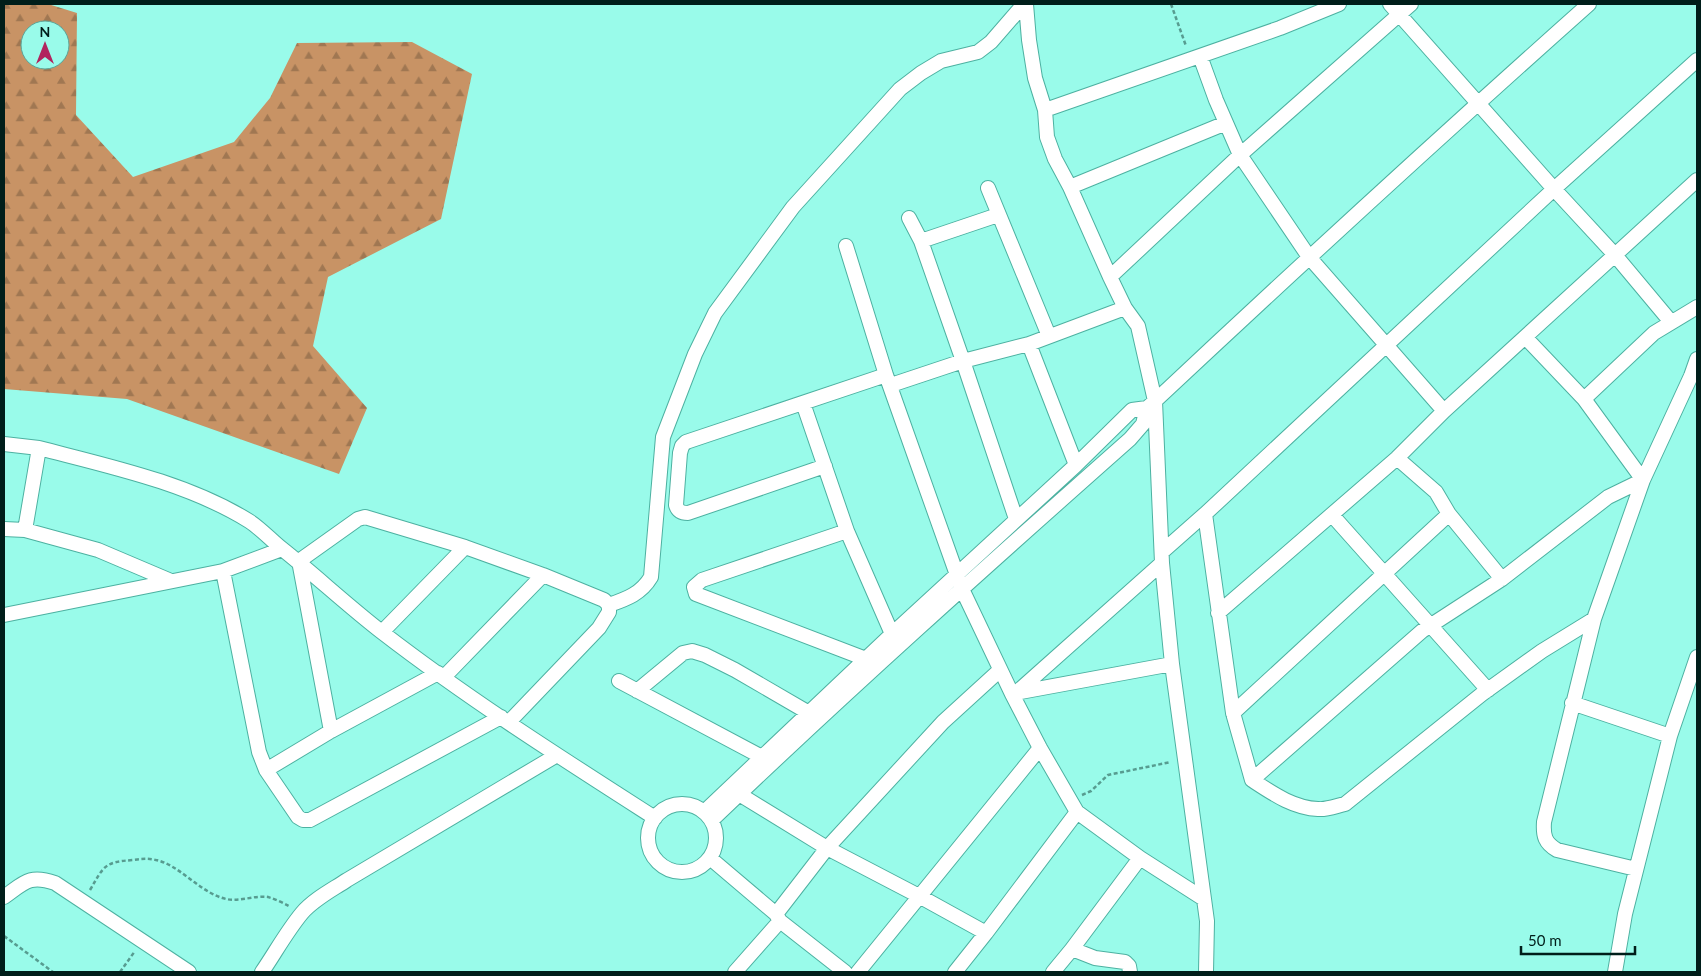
<svg xmlns="http://www.w3.org/2000/svg" width="1701" height="976" viewBox="0 0 1701 976" font-family="Lato,sans-serif">
<style>
.forest{fill:url(#forest-firs);fill-rule:evenodd}
.lines{fill:none;stroke-linecap:round;stroke-linejoin:round}
.street-casing{stroke:#4db1a1;stroke-width:16}
.path{stroke:#579c90;stroke-width:2.5;stroke-dasharray:4 2.5;stroke-linecap:butt}
.street{stroke:#fff;stroke-width:14}
</style>
<defs>
<pattern id="forest-firs" width="22" height="20" patternUnits="userSpaceOnUse" patternTransform="scale(1.25)"><rect width="22" height="20" fill="#c89365"/><path d="M5 1l3.5 6h-7zM16 11l3.5 6h-7z" fill="#a07752"/></pattern>
</defs>
<rect width="100%" height="100%" fill="#99fbea"/>
<!-- forest -->
<path class="forest" d="M 4,4 L 48,4 L 77,13 L 76,115 L 133,177 L 234,142 L 270,98 L 297,43 L 412,42 L 472,74 L 441,219 L 328,277 L 313,346 L 367,408 L 339,474 L 127,399 L 4,389 ZM 30,30 L 60,30 L 60,60 L 30,60 Z"/>
<g class="lines">
<!-- street casing -->
<g class="street-casing">
<path id="street" d="M 1026,4 L 1029,40 L 1035,78 L 1045,110 L 1047,137 L 1055,159 L 1070,187 L 1110,277 L 1125,308 L 1138,326 L 1155,401 L 1162,563 L 1172,664 L 1207,921 L 1206,972
M 1390,4 L 1554,189 L 1615,255 L 1671,322
M 1200,56 L 1216,100 L 1240,155 L 1309,257 L 1444,411
M 1045,110 L 1280,28 L 1339,4
M 1070,187 L 1226,123
M 988,188 L 1049,336
M 909,218 L 921,241 L 963,361 L 1016,519
M 921,241 L 998,215
M 846,246 L 886,375 L 962,589 L 1012,694 L 1040,748 L 1077,812 L 1140,858 L 1204,899
M 1110,277 L 1240,155 L 1411,4
M 1029,344 L 1076,465
M 891,385 L 963,361 L 1029,344 L 1125,308
M 1584,399 L 1654,333 L 1697,307
M 803,403 L 847,531
M 4,444 L 39,448 L 25,530
M 39,448 C 108,466 188,483 249,521 C 260,528 270,539 281,548 C 315,575 348,606 383,633 C 470,700 563,759 655,818
M 825,466 L 688,513 C 682,513 678,512 676,505 L 680,453 L 682,446 L 686,442 L 886,375
M 1205,514 L 1233,713 L 1252,780 C 1272,793 1293,808 1318,809 C 1327,810 1336,806 1345,804 L 1482,694 L 1542,651 L 1594,619
M 1449,514 L 1502,579
M 1332,515 L 1488,690
M 4,529 L 25,530 L 98,550 L 171,581
M 282,549 L 223,571 L 259,752 L 266,770 L 298,817 L 303,820 L 310,820 L 501,717
M 1162,552 L 1205,514 L 1554,189 L 1697,60
M 609,605 C 626,599 641,594 651,577 L 663,437 L 695,354 L 715,313 L 793,207 L 900,89 L 921,73 L 941,61 L 978,52 L 991,42 L 1024,4
M 1218,613 L 1397,458 L 1444,411 L 1697,180
M 4,615 L 223,571
M 382,632 L 465,547
M 866,659 L 696,594 L 694,587 L 702,580 L 847,531 L 892,634
M 444,677 L 543,575
M 619,681 L 762,757
M 637,691 L 683,653 L 692,651 L 705,655 L 735,670 L 809,713 L 815,719
M 1015,693 L 1172,664
M 1016,693 L 1162,563
M 1572,703 L 1670,736
M 1233,713 L 1449,514 L 1436,492 L 1397,458
M 331,731 L 299,561 L 358,519 L 365,517 L 465,547 L 543,575 L 604,600 L 609,605 L 609,612 L 599,628 L 509,722
M 266,770 L 331,731 L 438,673
M 1252,780 L 1422,631 L 1502,579 L 1608,497 L 1643,480 L 1584,399 L 1525,337
M 739,794 L 827,848 L 919,896 L 986,933 L 955,972
M648 838a34 34 0 1 1 68 0a34 34 0 1 1-68 0Z
M 704,812 L 892,634 L 1076,465 L 1132,410 L 1147,408 L 1155,401 C 1298,267 1443,134 1589,4
M 712,820 C 848,690 989,564 1130,439 L 1143,424 L 1147,408
M 710,858 L 776,914 L 780,921 L 845,972
M 1636,869 L 1557,850 C 1545,843 1543,836 1544,822 L 1594,619 L 1643,480 L 1691,376 L 1697,359
M 4,897 C 24,883 29,874 55,883 L 189,972
M 776,914 L 827,848 L 943,722 L 1000,670
M 986,933 L 1077,812
M 1072,949 L 1140,858
M 262,972 C 275,953 287,931 302,913 C 314,899 332,890 347,880 L 557,755
M 735,972 L 780,921
M 858,972 L 1040,748
M 1053,972 L 1072,949 L 1095,958 L 1125,962 L 1129,966 L 1130,972
M 1615,972 L 1625,914 L 1670,736 L 1697,657"/>
</g>
<!-- path -->
<path class="path" d="M 1171,4 L 1186,46
M 1082,795 L 1091,791 L 1108,775 L 1171,762
M 90,890 C 104,866 104,862 133,860 C 141,859 148,858 156,860 C 180,865 200,893 226,899 C 240,902 255,895 268,897 C 275,899 283,903 289,906
M 4,936 L 53,972
M 120,972 L 135,951"/>
<!-- street -->
<use href="#street" class="street"/>
</g>
<!-- border -->
<rect width="1701" height="976" fill="none" stroke="#001e1a" stroke-width="10"/>
<!-- north arrow -->
<g transform="translate(45 45)"><circle r="24" fill="#99fbea" stroke="#5ca397"/>
<path d="M0-4L9 19L0 12L-9 19Z" fill="#b1245e"/>
<text y="-8" font-size="14" font-weight="bold" text-anchor="middle" fill="#001e1a">N</text>
</g>
<!-- scale -->
<path d="M1521 946v8h114v-8" fill="none" stroke="#001e1a" stroke-width="2.5"/>
<text x="1528" y="946" font-size="15" fill="#001e1a" stroke="#99fbea" stroke-width="4" paint-order="stroke">50 m</text>
</svg>
